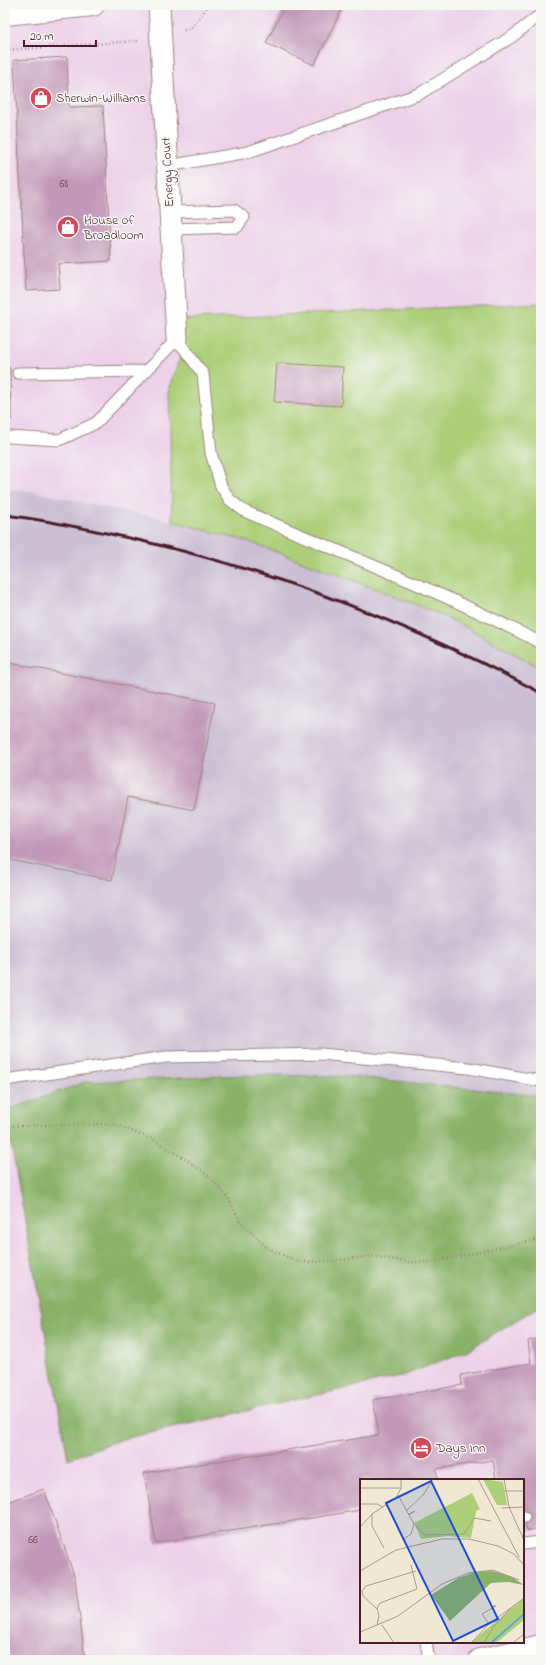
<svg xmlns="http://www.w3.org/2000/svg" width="546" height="1665" viewBox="0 0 546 1665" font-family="'Indie Flower',sans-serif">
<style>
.built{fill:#edd1e9;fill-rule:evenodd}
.industrial{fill:#ccbfd4}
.green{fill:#accf78;stroke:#7b7752}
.forest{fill:#89b268;stroke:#6a684a}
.building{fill:#c298b9}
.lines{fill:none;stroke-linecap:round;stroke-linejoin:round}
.service-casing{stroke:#9d847e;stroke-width:13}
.minor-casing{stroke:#9d847e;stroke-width:23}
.secondary-casing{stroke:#9d847e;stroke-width:24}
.primary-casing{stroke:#9d847e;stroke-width:24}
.path{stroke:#9d847e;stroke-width:2.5;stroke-dasharray:1 3;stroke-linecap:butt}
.service{stroke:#fff;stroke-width:11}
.minor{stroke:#fff;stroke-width:21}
.secondary{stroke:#fff;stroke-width:22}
.primary{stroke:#fff;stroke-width:22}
.rail{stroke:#4a1f2b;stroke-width:3}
.labels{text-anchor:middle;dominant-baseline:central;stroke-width:3;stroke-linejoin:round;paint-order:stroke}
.number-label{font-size:11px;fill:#683d4e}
.poi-label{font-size:13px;fill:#4a1f2b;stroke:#f6f6f2;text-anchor:start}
.street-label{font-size:13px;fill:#4a1f2b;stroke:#f6f6f2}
.inset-river{fill:none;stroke:#66a3d7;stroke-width:2}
.inset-road{fill:none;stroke:#ae988f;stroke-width:1}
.view{fill:#1d4ed8;fill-opacity:0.15;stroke:#1d4ed8;stroke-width:2}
.inset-edge{fill:none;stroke:#4a1f2b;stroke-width:2}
</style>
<rect width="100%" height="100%" fill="#f6f6f2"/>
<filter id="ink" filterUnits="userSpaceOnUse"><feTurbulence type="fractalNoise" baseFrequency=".025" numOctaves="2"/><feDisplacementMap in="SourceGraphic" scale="8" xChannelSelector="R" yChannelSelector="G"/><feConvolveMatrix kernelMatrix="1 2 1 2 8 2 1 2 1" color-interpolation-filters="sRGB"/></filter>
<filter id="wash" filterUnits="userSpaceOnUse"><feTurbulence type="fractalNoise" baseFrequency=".012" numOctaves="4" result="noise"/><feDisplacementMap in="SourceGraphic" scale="16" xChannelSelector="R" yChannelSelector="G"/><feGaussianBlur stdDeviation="0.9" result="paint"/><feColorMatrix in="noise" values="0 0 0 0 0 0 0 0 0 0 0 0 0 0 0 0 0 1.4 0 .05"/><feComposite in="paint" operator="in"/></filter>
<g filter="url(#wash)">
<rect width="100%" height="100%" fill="#f0e8d2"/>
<!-- built -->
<path class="built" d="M 5,5 L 157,5 L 181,355 L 169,387 L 172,521 L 30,491 L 5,488 Z
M 161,5 L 541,5 L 541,303 L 178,320 Z
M 5,1118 L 68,1459 L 119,1440 L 405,1375 L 514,1320 L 541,1305 L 541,1643 L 470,1660 L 5,1660 ZM 361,1480 L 523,1480 L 523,1642 L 361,1642 Z"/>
<!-- industrial -->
<path class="industrial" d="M 5,488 L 30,491 L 172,521 L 256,544 L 392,595 L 451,619 L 541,668 L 541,1096 L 346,1076 L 246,1075 L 175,1077 L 85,1082 L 5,1111 Z"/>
<!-- green -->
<path class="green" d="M 541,303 L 541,668 L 451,619 L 392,595 L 256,544 L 172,521 L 169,387 L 181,355 L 178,320 Z"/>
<!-- forest -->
<path class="forest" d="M 246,1075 L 346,1076 L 541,1096 L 541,1305 L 468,1350 L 405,1375 L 119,1440 L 68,1459 L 5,1111 L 85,1082 Z"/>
<g id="blocks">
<!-- building -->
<path class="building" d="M 285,5 L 344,5 L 314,65 L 266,43 Z
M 67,57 L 69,107 L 103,106 L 111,261 L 58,264 L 60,289 L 26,291 L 14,60 Z
M 277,363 L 343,367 L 341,406 L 274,402 Z
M 5,368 L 10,368 L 11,420 L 5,420 Z
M 5,662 L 215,703 L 194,810 L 128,797 L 112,880 L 5,859 Z
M 541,1338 L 541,1528 L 527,1531 L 523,1509 L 523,1480 L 496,1480 L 493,1460 L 436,1469 L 438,1480 L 361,1480 L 361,1510 L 156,1543 L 144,1473 L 379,1435 L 373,1400 L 462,1385 L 461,1375 L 531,1363 L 528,1341 Z
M 44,1489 L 75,1578 L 85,1660 L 5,1660 L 5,1503 Z"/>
</g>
</g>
<g filter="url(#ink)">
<use href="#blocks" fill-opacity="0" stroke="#9d847e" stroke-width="1"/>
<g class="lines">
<!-- service casing -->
<g class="service-casing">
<path id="service" d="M 168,166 L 248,152 L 419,94 L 513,36 L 541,14
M 170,212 L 234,210 L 244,217 L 237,227 L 171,229
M 18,373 L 146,371
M 8,437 L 59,440 L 96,423 L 177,339 L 203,374 L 211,453 L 221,486 L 230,500 L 244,511 C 344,554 445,593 541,643
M 5,1080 L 166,1057 L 321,1054 L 468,1068 L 541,1081
M 523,1517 L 524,1517
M 523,1544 L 541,1542
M 426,1642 L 429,1660"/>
</g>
<!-- minor casing -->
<g class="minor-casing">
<path id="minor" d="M 159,5 L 177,339"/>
</g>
<!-- secondary casing -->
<g class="secondary-casing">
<path id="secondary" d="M 480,1660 L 541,1646"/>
</g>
<!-- primary casing -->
<g class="primary-casing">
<path id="primary" d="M 5,14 L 93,5"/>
</g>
<!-- path -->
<path class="path" d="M 184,30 L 193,27 L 208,5
M 5,50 L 138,41
M 9,1126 L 113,1124 L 154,1140 L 187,1160 L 209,1176 L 229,1199 L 240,1221 L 267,1248 L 299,1262 L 332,1261 L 371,1256 L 409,1262 L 432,1262 L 541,1239"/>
<!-- service -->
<use href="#service" class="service"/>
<!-- minor -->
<use href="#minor" class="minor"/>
<!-- secondary -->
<use href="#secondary" class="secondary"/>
<!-- primary -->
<use href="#primary" class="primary"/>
<!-- rail -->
<path class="rail" d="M 5,515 C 39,519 73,526 106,533 C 260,565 402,619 541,693"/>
</g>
</g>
<!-- icons -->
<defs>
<g id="shop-disc" transform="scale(1.15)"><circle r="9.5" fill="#d1495b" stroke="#f6f6f2"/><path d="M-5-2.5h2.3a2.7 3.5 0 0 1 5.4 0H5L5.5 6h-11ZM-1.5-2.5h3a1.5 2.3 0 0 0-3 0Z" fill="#fff"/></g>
<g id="hotel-disc" transform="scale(1.15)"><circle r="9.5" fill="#d1495b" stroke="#f6f6f2"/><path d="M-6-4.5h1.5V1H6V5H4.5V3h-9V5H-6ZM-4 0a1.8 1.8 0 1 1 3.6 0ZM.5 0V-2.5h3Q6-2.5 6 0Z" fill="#fff"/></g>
</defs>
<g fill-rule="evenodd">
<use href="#shop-disc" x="41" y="98"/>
<use href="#shop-disc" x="68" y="227"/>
<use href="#hotel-disc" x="421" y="1448"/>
</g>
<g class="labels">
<!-- number labels -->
<g class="number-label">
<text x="64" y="184">68</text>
<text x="33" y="1540">66</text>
</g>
<!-- poi labels -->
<g class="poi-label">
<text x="56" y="98">Sherwin-Williams</text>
<text x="84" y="220">House of<tspan x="84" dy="15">Broadloom</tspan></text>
<text x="436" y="1448">Days Inn</text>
</g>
<!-- street labels -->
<g class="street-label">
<text transform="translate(168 172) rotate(-93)">Energy Court</text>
</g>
</g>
<!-- overview -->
<g transform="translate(360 1479)">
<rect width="164" height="164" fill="#f0e8d2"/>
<path d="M 123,0 L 143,3 L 147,26 L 137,26 ZM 112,14 L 120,30 L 116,32 L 111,59 L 88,57 L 61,60 L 54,44 ZM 164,119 L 164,141 L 136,164 L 110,164 Z" fill="#accf78"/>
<path d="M 133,92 L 150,97 L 164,106 L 148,103 L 131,104 L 90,142 L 71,116 L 98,99 L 115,93 Z" fill="#89b268"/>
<path class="inset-river" d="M 132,163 L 164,135"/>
<path class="inset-road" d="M 118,0 L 159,78M 144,0 L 149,28 L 164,61M 0,9 L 41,9M 144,12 L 164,12M 38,16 L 54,45 L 65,56 L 104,55 L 114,39 L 131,42M 0,25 L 17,25 L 23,28M 142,29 L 164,28M 47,31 L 64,15 L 73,0M 12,35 L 12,47 L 24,69M 49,35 L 55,32 L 49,36M 0,48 L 12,35 L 36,19 L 41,9 L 41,0M 44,60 L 51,55 L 54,45M 0,92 L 36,71 L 82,60 L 109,60 L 138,67 L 154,75 L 164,86M 17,130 L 3,117 L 2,112 L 6,107 L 56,92M 129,145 L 122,135 L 136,127 L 133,127M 17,146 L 38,137 L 82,105 L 108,94 L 133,91 L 159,101M 22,146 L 34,164M 134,147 L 151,129M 0,153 L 17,146 L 19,137 L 17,129 L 20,124 L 57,110 L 51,86M 111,164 L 129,145 L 164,119M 124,164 L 134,147M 153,164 L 164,155"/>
<path class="view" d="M 71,2 L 138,140 L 93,162 L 26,24 Z"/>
<rect width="164" height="164" class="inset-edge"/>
</g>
<!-- margin -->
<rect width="546" height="1665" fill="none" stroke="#f6f6f2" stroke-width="20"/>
<!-- scale -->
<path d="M24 40v6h72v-6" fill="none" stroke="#4a1f2b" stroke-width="2"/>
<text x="30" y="40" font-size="12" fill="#4a1f2b" stroke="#f6f6f2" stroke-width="3" paint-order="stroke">20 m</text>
</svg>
